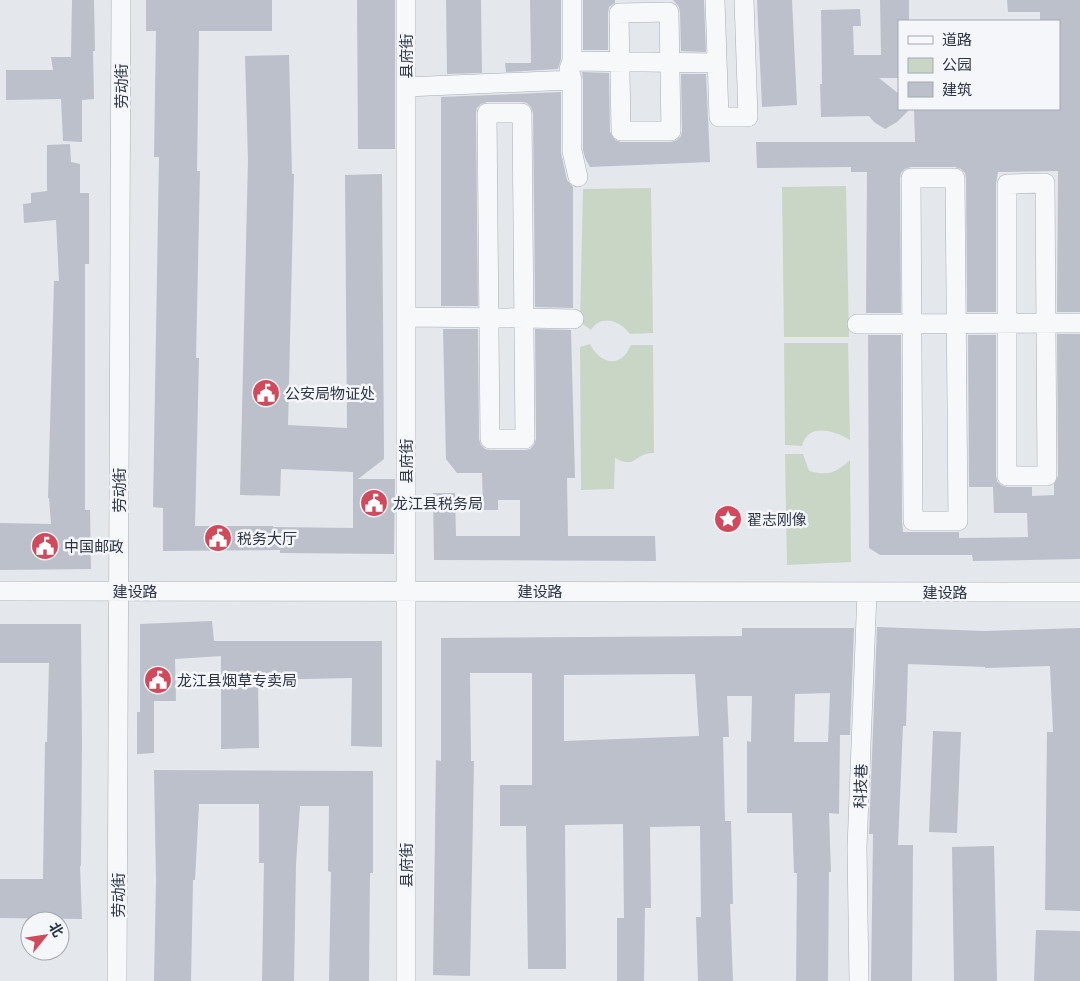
<svg xmlns="http://www.w3.org/2000/svg" width="1080" height="981" viewBox="0 0 1080 981" font-family="'Noto Sans','Noto Sans SC',sans-serif">
<style>
.green{fill:#c9d6c5}
.building{fill:#bbc0ca;fill-rule:evenodd}
.lines{fill:none;stroke-linecap:round;stroke-linejoin:round}
.minor-casing{stroke:#a9aeb7;stroke-width:20}
.minor{stroke:#f7f8fa;stroke-width:19}
.labels{text-anchor:middle;dominant-baseline:central;stroke-width:5;stroke-linejoin:round;paint-order:stroke}
.street-label{font-size:15px;fill:#2b3445;stroke:#f4f6f9}
.poi-label{font-size:15px;fill:#2b3445;stroke:#f4f6f9;text-anchor:start}
</style>
<rect width="100%" height="100%" fill="#e4e7ec"/>
<!-- green -->
<path class="green" d="M 846,186 L 849,337 L 784,337 L 782,187 Z
M 651,188 L 653,333 L 630,334 C 620,320 601,314 591,330 L 580,322 L 583,189 Z
M 784,343 L 848,343 L 850,440 C 835,431 808,422 802,446 L 785,445 Z
M 590,344 C 596,357 612,369 625,355 C 627,353 629,348 631,345 L 653,345 L 654,453 C 633,453 637,470 615,458 L 614,489 L 581,490 L 580,347 Z
M 785,454 L 803,454 L 809,471 C 830,476 835,473 850,460 L 851,562 L 787,565 Z"/>
<!-- building -->
<path class="building" d="M 72,0 L 94,0 L 95,51 L 93,51 L 94,99 L 82,100 L 82,142 L 63,141 L 61,99 L 6,100 L 6,70 L 53,70 L 51,57 L 71,57 Z
M 146,0 L 272,0 L 272,31 L 199,31 L 197,171 L 200,171 L 196,358 L 199,358 L 195,526 L 273,526 L 273,527 L 353,528 L 353,472 L 281,469 L 280,496 L 240,495 L 248,160 L 245,56 L 289,55 L 292,174 L 294,174 L 288,425 L 347,428 L 345,175 L 382,174 L 384,459 L 358,479 L 395,479 L 394,554 L 280,553 L 280,550 L 163,551 L 163,508 L 153,507 L 159,157 L 154,157 L 156,31 L 146,31 Z
M 357,0 L 395,0 L 395,149 L 358,149 Z
M 446,0 L 481,0 L 482,73 L 447,74 Z
M 530,0 L 561,0 L 561,59 L 558,69 L 506,72 L 505,63 L 531,63 Z
M 583,0 L 615,0 L 615,3 L 609,7 L 608,13 L 608,50 L 583,50 Z
M 673,0 L 704,0 L 706,52 L 681,51 L 680,12 L 679,7 Z
M 757,0 L 792,0 L 797,105 L 762,107 Z
M 880,0 L 909,0 L 909,21 L 899,21 L 899,78 L 879,78 L 899,94 L 899,109 L 910,109 L 897,122 L 885,129 L 874,122 L 869,116 L 821,117 L 820,84 L 822,84 L 821,10 L 860,9 L 861,26 L 853,26 L 854,55 L 881,55 Z
M 1007,0 L 1080,0 L 1080,312 L 1057,312 L 1058,171 L 998,172 L 996,184 L 996,312 L 967,312 L 966,178 L 965,173 L 961,169 L 955,167 L 911,167 L 905,169 L 901,173 L 900,178 L 901,313 L 866,313 L 867,172 L 851,172 L 851,167 L 757,168 L 756,142 L 915,142 L 914,109 L 1059,109 L 1059,21 L 1040,21 L 1040,12 L 1008,12 Z
M 582,72 L 609,73 L 610,132 L 615,140 L 621,142 L 671,142 L 677,140 L 681,136 L 682,131 L 681,74 L 706,74 L 710,162 L 590,167 L 585,158 L 583,150 L 583,80 Z
M 561,92 L 561,153 L 567,180 L 573,187 L 573,308 L 535,307 L 533,113 L 531,107 L 527,103 L 522,102 L 487,102 L 481,104 L 477,108 L 476,113 L 478,306 L 441,306 L 441,97 Z
M 70,144 L 71,162 L 80,164 L 80,193 L 89,193 L 89,264 L 85,264 L 85,510 L 90,510 L 91,569 L 0,570 L 0,523 L 51,524 L 49,498 L 48,498 L 54,281 L 59,281 L 56,220 L 24,223 L 23,204 L 31,203 L 31,193 L 47,191 L 47,145 Z
M 443,329 L 478,329 L 479,439 L 481,445 L 485,449 L 490,450 L 525,450 L 530,449 L 534,445 L 536,439 L 535,329 L 571,330 L 575,478 L 567,478 L 568,536 L 655,536 L 656,561 L 434,560 L 433,493 L 455,493 L 456,536 L 520,536 L 520,500 L 498,500 L 498,510 L 483,510 L 482,473 L 457,473 L 446,459 Z
M 1057,334 L 1080,334 L 1080,559 L 973,561 L 972,555 L 880,555 L 869,548 L 868,335 L 901,335 L 902,521 L 903,532 L 959,532 L 959,538 L 1028,537 L 1027,513 L 994,513 L 993,487 L 969,487 L 968,335 L 996,335 L 996,476 L 997,481 L 1001,485 L 1007,487 L 1032,487 L 1032,496 L 1054,495 L 1054,484 L 1058,476 Z
M 212,621 L 214,641 L 382,641 L 382,747 L 351,746 L 352,678 L 258,680 L 259,748 L 221,749 L 221,656 L 175,659 L 176,701 L 154,701 L 154,753 L 137,754 L 137,712 L 140,712 L 140,624 Z
M 0,624 L 81,624 L 82,742 L 81,866 L 80,866 L 82,919 L 0,918 L 0,879 L 43,879 L 45,742 L 47,742 L 49,663 L 0,663 Z
M 877,627 L 984,631 L 1080,628 L 1080,911 L 1045,910 L 1047,732 L 1053,732 L 1050,666 L 985,668 L 985,667 L 908,664 L 906,726 L 903,726 L 898,845 L 913,845 L 912,981 L 871,981 L 873,834 L 869,834 Z
M 742,628 L 854,628 L 850,735 L 840,735 L 839,814 L 829,813 L 831,872 L 829,872 L 828,981 L 796,981 L 797,873 L 794,873 L 792,813 L 747,813 L 747,741 L 751,742 L 752,696 L 727,696 L 729,737 L 723,737 L 725,821 L 731,821 L 733,904 L 730,904 L 733,981 L 698,981 L 696,917 L 701,917 L 700,826 L 650,827 L 651,908 L 645,908 L 644,981 L 617,981 L 617,918 L 624,918 L 623,824 L 565,825 L 566,969 L 528,969 L 526,826 L 500,826 L 500,785 L 532,785 L 532,673 L 470,673 L 471,761 L 474,761 L 470,976 L 433,975 L 436,760 L 441,761 L 441,638 L 742,636 ZM 695,674 L 699,736 L 564,741 L 564,675 ZM 830,693 L 828,742 L 794,742 L 795,694 Z
M 933,731 L 961,732 L 957,833 L 929,832 Z
M 154,770 L 373,771 L 373,873 L 370,873 L 369,981 L 329,981 L 331,872 L 328,871 L 329,806 L 300,806 L 296,864 L 294,981 L 262,981 L 264,863 L 259,863 L 259,804 L 199,804 L 195,880 L 193,880 L 191,981 L 154,981 L 156,880 Z
M 994,846 L 997,981 L 954,981 L 952,847 Z
M 1036,930 L 1080,931 L 1080,981 L 1034,981 Z"/>
<g class="lines">
<!-- minor casing -->
<g class="minor-casing">
<path id="minor" d="M 406,0 L 406,981
M 572,0 L 572,61 L 569,69 L 572,80 L 572,151 L 578,177
M 715,0 L 719,117
M 669,12 L 671,131 L 621,131 L 619,13 Z
M 572,61 L 717,63
M 406,87 L 572,80
M 487,113 L 522,113 L 525,439 L 490,439 Z
M 731,117 L 719,117 L 748,117 L 744,0
M 911,178 L 955,178 L 958,521 L 913,521 Z
M 1045,183 L 1047,476 L 1007,476 L 1007,184 Z
M 406,317 L 524,318 L 574,319
M 857,324 L 1080,323
M 0,591 L 1080,592
M 117,981 L 121,0
M 859,981 L 857,848 L 867,592"/>
</g>
<!-- minor -->
<use href="#minor" class="minor"/>
</g>
<!-- icons -->
<defs>
<g id="civic-disc" transform="scale(1.4375)"><circle r="9.5" fill="#d1495b" stroke="#f4f6f9"/><path d="M-.6-6.5H3V-4.5H.6V-3L4-1V1h2V6H-6V1h2V-1L-.6-3ZM-1.2 2.5V6h2.4V2.5Z" fill="#fff"/></g>
<g id="sight-disc" transform="scale(1.4375)"><circle r="9.5" fill="#d1495b" stroke="#f4f6f9"/><path d="M0-6L1.8-2.2L6-1.7L2.9 1.2L3.7 5.4L0 3.3L-3.7 5.4L-2.9 1.2L-6-1.7L-1.8-2.2Z" fill="#fff"/></g>
</defs>
<g fill-rule="evenodd">
<use href="#civic-disc" x="266" y="393"/>
<use href="#civic-disc" x="374" y="503"/>
<use href="#sight-disc" x="728" y="519"/>
<use href="#civic-disc" x="218" y="538"/>
<use href="#civic-disc" x="45" y="546"/>
<use href="#civic-disc" x="158" y="680"/>
</g>
<g class="labels">
<!-- street labels -->
<g class="street-label">
<text transform="translate(406 56) rotate(-90)">县府街</text>
<text transform="translate(121 86) rotate(-90)">劳动街</text>
<text transform="translate(406 461) rotate(-90)">县府街</text>
<text transform="translate(119 490) rotate(-90)">劳动街</text>
<text x="135" y="591">建设路</text>
<text x="540" y="591">建设路</text>
<text x="945" y="592">建设路</text>
<text transform="translate(860 786) rotate(-88)">科技巷</text>
<text transform="translate(406 865) rotate(-90)">县府街</text>
<text transform="translate(118 895) rotate(-90)">劳动街</text>
</g>
<!-- poi labels -->
<g class="poi-label">
<text x="285" y="393">公安局物证处</text>
<text x="393" y="503">龙江县税务局</text>
<text x="747" y="519">翟志刚像</text>
<text x="237" y="538">税务大厅</text>
<text x="64" y="546">中国邮政</text>
<text x="177" y="680">龙江县烟草专卖局</text>
</g>
</g>
<!-- legend -->
<rect x="898" y="20" width="162" height="90" fill="#f4f6f9" stroke="#a4a8b1"/>
<rect x="908" y="36" width="25" height="8" fill="#f7f8fa" stroke="#a4a8b1"/>
<text x="942" y="45" font-size="15" fill="#2b3445">道路</text>
<rect x="908" y="58" width="25" height="15" fill="#c9d6c5" stroke="#a4a8b1"/>
<text x="942" y="70" font-size="15" fill="#2b3445">公园</text>
<rect x="908" y="82" width="25" height="15" fill="#bbc0ca" stroke="#a4a8b1"/>
<text x="942" y="95" font-size="15" fill="#2b3445">建筑</text>
<!-- north arrow -->
<g transform="translate(45 936) rotate(60)"><circle r="24" fill="#f4f6f9" stroke="#a4a8b1"/>
<path d="M0-4L9 19L0 12L-9 19Z" fill="#d1495b"/>
<text y="-8" font-size="14" font-weight="bold" text-anchor="middle" fill="#2b3445">北</text>
</g>
</svg>
